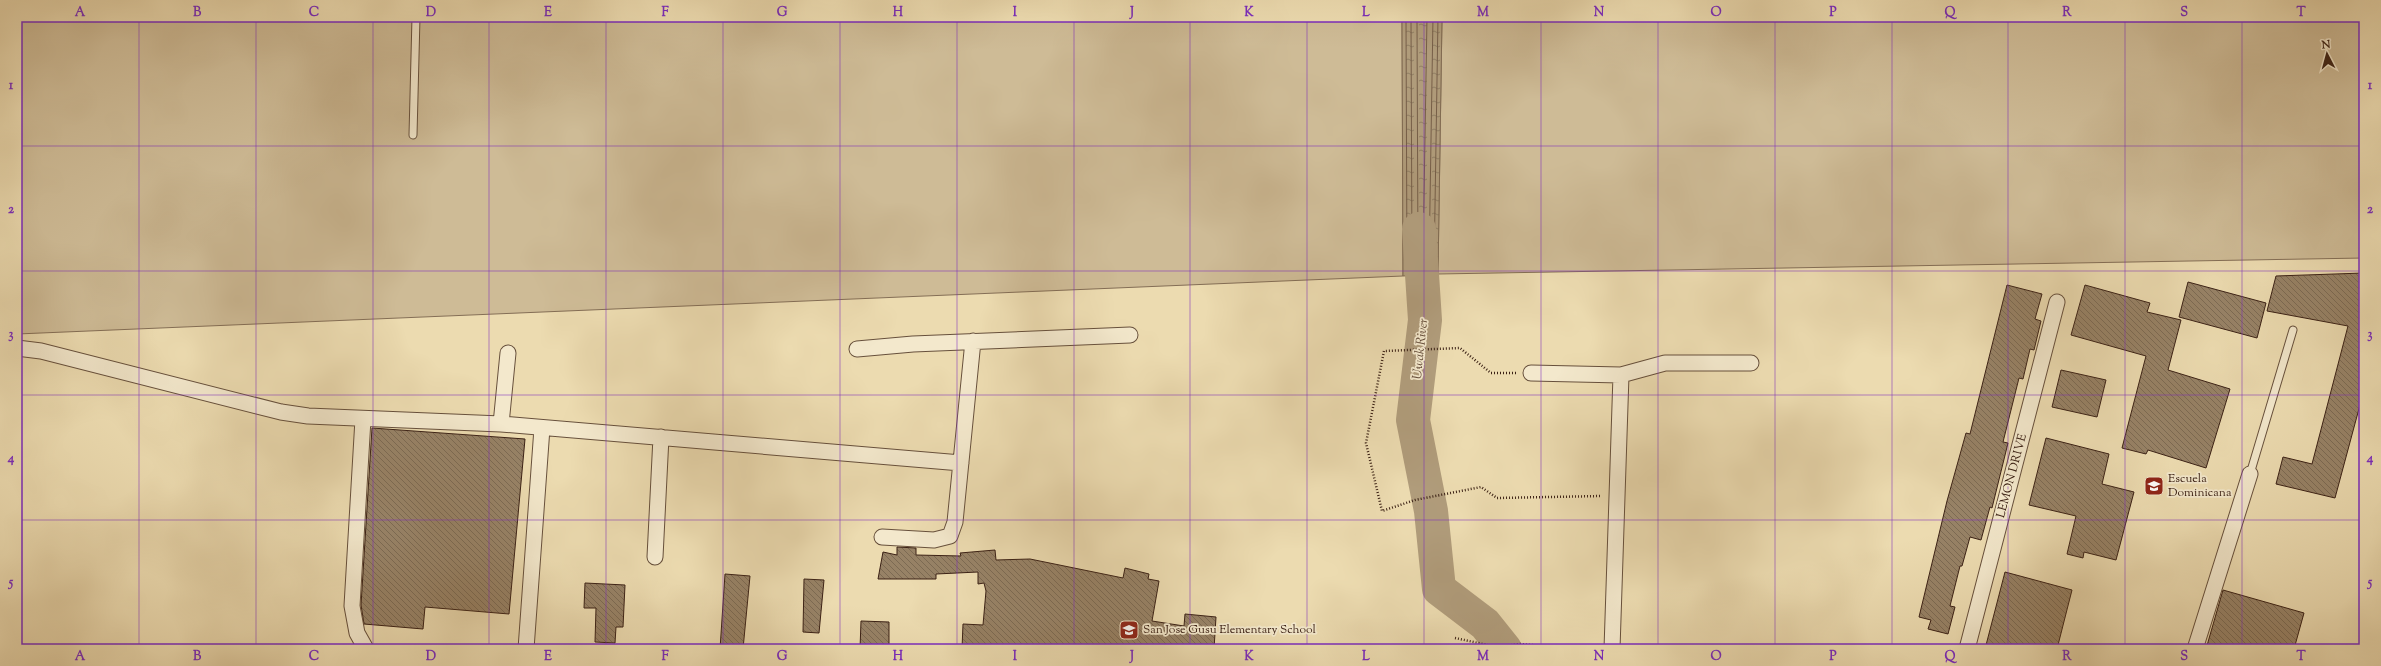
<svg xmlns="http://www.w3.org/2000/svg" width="2381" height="666" viewBox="0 0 2381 666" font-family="'Sorts Mill Goudy',serif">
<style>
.grass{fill:#cebb96;stroke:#846e56}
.water{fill:url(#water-ripples);stroke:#816b52}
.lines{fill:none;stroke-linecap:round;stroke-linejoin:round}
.shore{stroke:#765e48;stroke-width:1}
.river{stroke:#b09c7b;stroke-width:34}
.building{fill:url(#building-back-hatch);stroke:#3b2115}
.lane-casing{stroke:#67503c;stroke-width:9}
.street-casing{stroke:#67503c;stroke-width:17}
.path{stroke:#3b2115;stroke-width:2.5;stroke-dasharray:1 2;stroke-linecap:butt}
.lane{stroke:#f3e8cc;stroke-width:7}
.street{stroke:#f3e8cc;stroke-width:15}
.grid{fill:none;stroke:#7b2cbf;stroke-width:1;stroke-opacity:0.55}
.labels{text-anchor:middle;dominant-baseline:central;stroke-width:3.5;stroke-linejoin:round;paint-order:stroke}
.street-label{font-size:12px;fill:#3b2115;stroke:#f3e8cc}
.poi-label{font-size:12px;fill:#3b2115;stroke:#f3e8cc;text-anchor:start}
.water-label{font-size:13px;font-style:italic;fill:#644c39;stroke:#f3e8cc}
.neatline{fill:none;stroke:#7b2cbf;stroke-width:1.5}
.grid-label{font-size:13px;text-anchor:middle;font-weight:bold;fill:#7b2cbf}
</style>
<defs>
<pattern id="water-ripples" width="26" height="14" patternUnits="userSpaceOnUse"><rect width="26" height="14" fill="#b09c7b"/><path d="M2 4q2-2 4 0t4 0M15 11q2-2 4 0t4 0" fill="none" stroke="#907f64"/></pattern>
<pattern id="building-back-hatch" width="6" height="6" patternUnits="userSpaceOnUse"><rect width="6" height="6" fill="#978266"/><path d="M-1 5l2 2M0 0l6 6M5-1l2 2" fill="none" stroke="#7c6a53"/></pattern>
</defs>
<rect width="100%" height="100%" fill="#ecdbb0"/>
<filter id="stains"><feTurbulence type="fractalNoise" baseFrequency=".005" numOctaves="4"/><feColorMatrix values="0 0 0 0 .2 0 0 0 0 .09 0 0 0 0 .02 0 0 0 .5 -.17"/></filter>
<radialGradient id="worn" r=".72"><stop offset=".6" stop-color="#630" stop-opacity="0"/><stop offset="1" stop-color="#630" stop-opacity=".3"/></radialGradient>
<!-- grass -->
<path class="grass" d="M 17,17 L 1402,17 L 1403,276 L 17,334 Z
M 1442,17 L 2364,17 L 2364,258 L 1438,274 Z"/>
<!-- water -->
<path class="water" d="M 1402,17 L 1442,17 L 1438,274 L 1403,276 Z"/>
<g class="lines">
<!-- shore -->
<path class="shore" d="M 1406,17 L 1407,270 L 1409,272 L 1434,269 L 1438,17
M 1411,17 L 1412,264 L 1414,266 L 1429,264 L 1433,17
M 1417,17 L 1418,258 L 1420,260 L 1423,258 L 1427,17"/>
<!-- river -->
<path class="river" d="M 1419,229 L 1425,320 L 1413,420 L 1431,511 L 1439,589 L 1485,624 L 1505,649"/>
</g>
<!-- building -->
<path class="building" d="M 2364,273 L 2364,390 L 2335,498 L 2276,484 L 2283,457 L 2312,464 L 2348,326 L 2267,311 L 2276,276 Z
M 2188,282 L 2266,303 L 2257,338 L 2179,317 Z
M 2007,285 L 2042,294 L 2035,319 L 2041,321 L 2034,350 L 2030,349 L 2023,379 L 2019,378 L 2003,442 L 2008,443 L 1992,508 L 1990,507 L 1981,540 L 1970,537 L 1962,566 L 1960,566 L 1950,606 L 1955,607 L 1948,634 L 1928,629 L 1931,620 L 1919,617 L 1947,501 L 1966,433 L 1970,434 Z
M 2085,285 L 2150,303 L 2147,312 L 2181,320 L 2168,370 L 2230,389 L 2206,468 L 2148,450 L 2146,454 L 2122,448 L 2146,356 L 2071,335 Z
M 2061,370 L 2106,380 L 2097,417 L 2052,407 Z
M 372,428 L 525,439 L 509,614 L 425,607 L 423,629 L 364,624 L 361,605 Z
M 2046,438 L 2109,454 L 2102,484 L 2134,492 L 2116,560 L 2084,552 L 2083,558 L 2067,554 L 2076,516 L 2029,505 Z
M 897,547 L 916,548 L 916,555 L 961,556 L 960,553 L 995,550 L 996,560 L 1030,559 L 1123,578 L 1125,568 L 1149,574 L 1148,579 L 1159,581 L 1152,621 L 1184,626 L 1185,614 L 1216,617 L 1214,649 L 1041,649 L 1020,645 L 1020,649 L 962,649 L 963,624 L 983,625 L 986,591 L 984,583 L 978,584 L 978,572 L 936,574 L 936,579 L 878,579 L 883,552 L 897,555 Z
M 2005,572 L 2072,590 L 2057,649 L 1985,649 Z
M 725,574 L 750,576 L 743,649 L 720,649 Z
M 804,579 L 824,580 L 819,633 L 803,632 Z
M 585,583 L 625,585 L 623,627 L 616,627 L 615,643 L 595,642 L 596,608 L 584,608 Z
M 2223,590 L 2304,613 L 2294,649 L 2206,649 Z
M 861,621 L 889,622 L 889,649 L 860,649 Z"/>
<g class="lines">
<!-- lane casing -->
<g class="lane-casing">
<path id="lane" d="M 413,135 L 416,17
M 2250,474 L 2293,330"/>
</g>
<!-- street casing -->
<g class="street-casing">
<path id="street" d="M 17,348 L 41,351 L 281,412 L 308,416 L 501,424 L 961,463
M 857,349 L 913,344 L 1130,335
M 1531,373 L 1621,375 L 1665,363 L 1751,363
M 363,419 L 352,606 L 357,633 L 366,649
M 501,424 L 508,353
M 882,537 L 934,540 L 950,536 L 955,522 L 973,341
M 655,557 L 661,437
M 526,649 L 542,428
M 1612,649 L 1621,375
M 1967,649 L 2057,302
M 2195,649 L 2250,474"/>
</g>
<!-- path -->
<path class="path" d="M 1516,373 L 1491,373 L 1460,348 L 1384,351 L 1366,443 L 1382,511 L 1415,500 L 1481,487 L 1497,498 L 1602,496
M 1455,638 L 1497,647 L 1520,644 L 1579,649"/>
<!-- lane -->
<use href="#lane" class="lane"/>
<!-- street -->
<use href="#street" class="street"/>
</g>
<!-- grid -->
<path class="grid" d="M 139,17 L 139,649M 256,17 L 256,649M 373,17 L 373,649M 489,17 L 489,649M 606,17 L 606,649M 723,17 L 723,649M 840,17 L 840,649M 957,17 L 957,649M 1074,17 L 1074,649M 1190,17 L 1190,649M 1307,17 L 1307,649M 1424,17 L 1424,649M 1541,17 L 1541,649M 1658,17 L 1658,649M 1775,17 L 1775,649M 1892,17 L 1892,649M 2008,17 L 2008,649M 2125,17 L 2125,649M 2242,17 L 2242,649M 17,146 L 2364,146M 17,271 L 2364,271M 17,395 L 2364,395M 17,520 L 2364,520"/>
<!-- icons -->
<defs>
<g id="school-square" transform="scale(1)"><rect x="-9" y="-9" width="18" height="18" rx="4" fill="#8f2418" stroke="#f3e8cc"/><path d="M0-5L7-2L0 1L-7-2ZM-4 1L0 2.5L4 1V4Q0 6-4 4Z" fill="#fff"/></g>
</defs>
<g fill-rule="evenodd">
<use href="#school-square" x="2154" y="486"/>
<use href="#school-square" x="1129" y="630"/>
</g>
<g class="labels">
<!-- street labels -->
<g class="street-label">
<text transform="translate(2012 476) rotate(-75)">LEMON DRIVE</text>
</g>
<!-- poi labels -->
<g class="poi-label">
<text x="2168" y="479">Escuela<tspan x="2168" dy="14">Dominicana</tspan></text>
<text x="1143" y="630">San Jose Gusu Elementary School</text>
</g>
<!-- water labels -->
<g class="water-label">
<text transform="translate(1421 349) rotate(-84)">Uwak River</text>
</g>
</g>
<!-- margin -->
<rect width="2381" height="666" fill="none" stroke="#ecdbb0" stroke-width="44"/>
<!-- north arrow -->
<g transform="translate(2327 54) rotate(354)" stroke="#f3e8cc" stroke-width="3" paint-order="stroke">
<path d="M0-3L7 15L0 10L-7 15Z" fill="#3b2115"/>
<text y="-6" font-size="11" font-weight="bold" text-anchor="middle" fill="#3b2115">N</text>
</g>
<rect x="22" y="22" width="2337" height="622" class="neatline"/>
<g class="grid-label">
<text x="80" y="16">A</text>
<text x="197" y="16">B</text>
<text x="314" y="16">C</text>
<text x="431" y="16">D</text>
<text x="548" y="16">E</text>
<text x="665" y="16">F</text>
<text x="782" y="16">G</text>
<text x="898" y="16">H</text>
<text x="1015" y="16">I</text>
<text x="1132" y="16">J</text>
<text x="1249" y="16">K</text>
<text x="1366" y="16">L</text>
<text x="1483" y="16">M</text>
<text x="1599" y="16">N</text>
<text x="1716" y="16">O</text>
<text x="1833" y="16">P</text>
<text x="1950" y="16">Q</text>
<text x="2067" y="16">R</text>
<text x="2184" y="16">S</text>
<text x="2301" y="16">T</text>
<text x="11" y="89">1</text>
<text x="2370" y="89">1</text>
<text x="11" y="213">2</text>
<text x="2370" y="213">2</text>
<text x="11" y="338">3</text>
<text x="2370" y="338">3</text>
<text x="11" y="462">4</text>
<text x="2370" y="462">4</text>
<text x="11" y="586">5</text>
<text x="2370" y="586">5</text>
<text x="80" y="660">A</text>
<text x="197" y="660">B</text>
<text x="314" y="660">C</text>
<text x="431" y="660">D</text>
<text x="548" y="660">E</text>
<text x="665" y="660">F</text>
<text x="782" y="660">G</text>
<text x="898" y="660">H</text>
<text x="1015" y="660">I</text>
<text x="1132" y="660">J</text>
<text x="1249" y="660">K</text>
<text x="1366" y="660">L</text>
<text x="1483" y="660">M</text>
<text x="1599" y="660">N</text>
<text x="1716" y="660">O</text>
<text x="1833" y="660">P</text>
<text x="1950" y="660">Q</text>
<text x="2067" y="660">R</text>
<text x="2184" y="660">S</text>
<text x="2301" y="660">T</text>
</g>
<rect width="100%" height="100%" filter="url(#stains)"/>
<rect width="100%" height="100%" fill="url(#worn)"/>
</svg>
